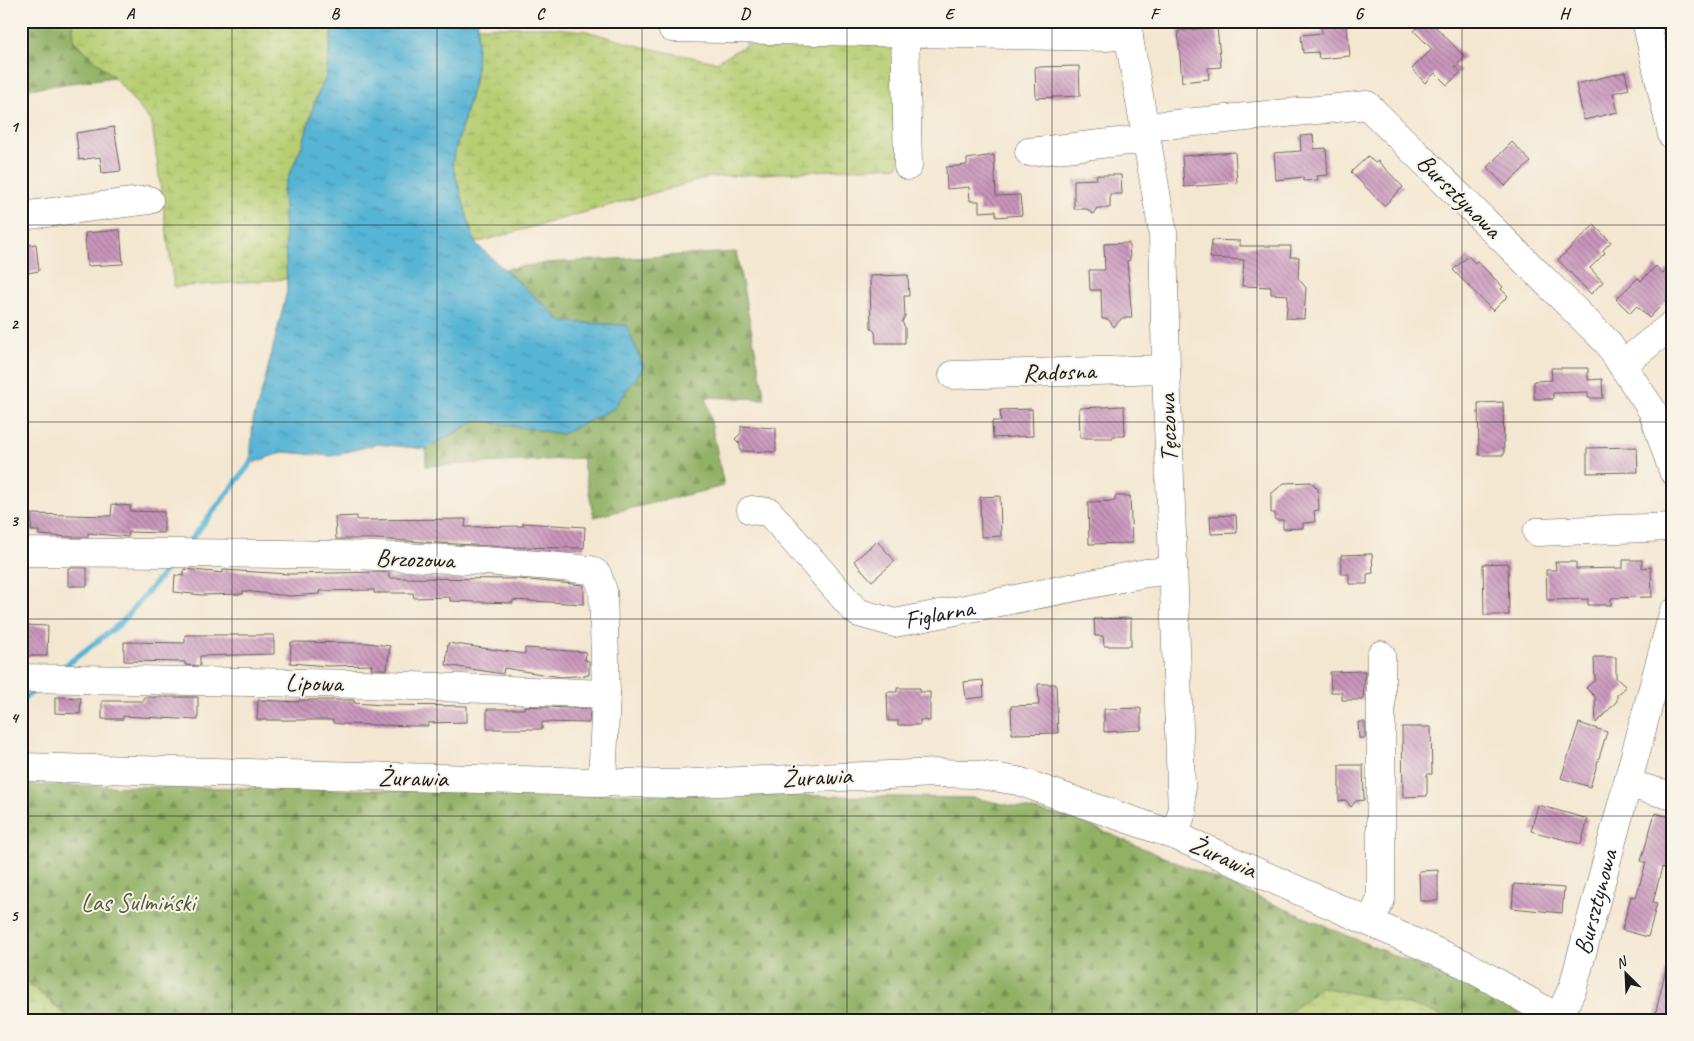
<svg xmlns="http://www.w3.org/2000/svg" width="1694" height="1041" viewBox="0 0 1694 1041" font-family="Caveat,sans-serif">
<style>
.forest{fill:url(#forest-firs);stroke:#566640}
.wetland{fill:url(#wetland-marsh);stroke:#6a7548}
.water{fill:url(#water-ripples);stroke:#396878}
.lines{fill:none;stroke-linecap:round;stroke-linejoin:round}
.stream{stroke:#56b4d4;stroke-width:5.5}
.building{fill:url(#building-back-hatch)}
.minor-casing{stroke:#68635b;stroke-width:29}
.minor{stroke:#fff;stroke-width:28}
.grid{fill:none;stroke:#1c1c1c;stroke-width:1;stroke-opacity:0.55}
.labels{text-anchor:middle;dominant-baseline:central;stroke-width:4;stroke-linejoin:round;paint-order:stroke}
.street-label{font-size:25px;fill:#1c1c1c;stroke:#f7f3e8}
.park-label{font-size:25px;fill:#525a3a;stroke:#f7f3e8}
.neatline{fill:none;stroke:#1c1c1c;stroke-width:2}
.grid-label{font-size:16px;text-anchor:middle;font-weight:bold;fill:#1c1c1c}
</style>
<defs>
<pattern id="forest-firs" width="22" height="20" patternUnits="userSpaceOnUse" patternTransform="scale(1.25)"><rect width="22" height="20" fill="#91b165"/><path d="M5 1l3.5 6h-7zM16 11l3.5 6h-7z" fill="#768f52"/></pattern>
<pattern id="wetland-marsh" width="20" height="14" patternUnits="userSpaceOnUse" patternTransform="scale(1.25)"><rect width="20" height="14" fill="#b7ce73"/><path d="M1 5h8M5 5V1M11 12h8M15 12V8" fill="none" stroke="#9db063"/></pattern>
<pattern id="water-ripples" width="26" height="14" patternUnits="userSpaceOnUse" patternTransform="scale(1.25)"><rect width="26" height="14" fill="#56b4d4"/><path d="M2 4q2-2 4 0t4 0M15 11q2-2 4 0t4 0" fill="none" stroke="#4692ab"/></pattern>
<pattern id="building-back-hatch" width="6" height="6" patternUnits="userSpaceOnUse" patternTransform="scale(1.25)"><rect width="6" height="6" fill="#c995bc"/><path d="M-1 5l2 2M0 0l6 6M5-1l2 2" fill="none" stroke="#a27998"/></pattern>
</defs>
<rect width="100%" height="100%" fill="#f7f3e8"/>
<filter id="ink" filterUnits="userSpaceOnUse"><feTurbulence type="fractalNoise" baseFrequency=".02" numOctaves="2"/><feDisplacementMap in="SourceGraphic" scale="10" xChannelSelector="R" yChannelSelector="G"/><feConvolveMatrix kernelMatrix="1 2 1 2 8 2 1 2 1" color-interpolation-filters="sRGB"/></filter>
<filter id="wash" filterUnits="userSpaceOnUse"><feTurbulence type="fractalNoise" baseFrequency=".0096" numOctaves="4" result="noise"/><feDisplacementMap in="SourceGraphic" scale="20" xChannelSelector="R" yChannelSelector="G"/><feGaussianBlur stdDeviation="1.12" result="paint"/><feColorMatrix in="noise" values="0 0 0 0 0 0 0 0 0 0 0 0 0 0 0 0 0 1.4 0 .05"/><feComposite in="paint" operator="in"/></filter>
<g filter="url(#wash)">
<rect width="100%" height="100%" fill="#f4e7d1"/>
<!-- forest -->
<path class="forest" d="M 21,21 L 73,21 L 74,42 L 114,77 L 21,90 Z
M 736,252 L 765,399 L 706,397 L 724,486 L 594,517 L 582,458 L 426,466 L 426,449 L 477,420 L 562,434 L 613,409 L 626,325 L 563,322 L 504,269 L 547,263 Z
M 21,785 L 974,798 L 1072,818 L 1501,1001 L 1531,1020 L 1451,1020 L 1422,1008 L 1321,987 L 1279,1020 L 1032,1020 L 988,1015 L 970,1020 L 73,1020 L 21,976 Z"/>
<!-- wetland -->
<path class="wetland" d="M 73,21 L 333,21 L 326,77 L 316,98 L 303,143 L 283,189 L 287,279 L 174,287 L 152,123 L 114,77 L 74,41 Z
M 477,27 L 542,27 L 586,31 L 643,47 L 716,62 L 753,41 L 897,41 L 899,166 L 711,177 L 475,243 L 452,163 L 476,75 Z
M 21,976 L 69,1018 L 72,1020 L 21,1020 Z
M 1321,987 L 1422,1008 L 1451,1020 L 1279,1020 Z"/>
<!-- water -->
<path class="water" d="M 333,21 L 478,21 L 476,75 L 452,163 L 475,243 L 563,322 L 626,325 L 644,367 L 613,409 L 562,434 L 477,420 L 426,449 L 377,444 L 332,456 L 283,452 L 250,464 L 253,420 L 265,380 L 287,291 L 283,189 L 303,143 L 316,98 L 326,77 Z"/>
<g class="lines">
<!-- stream -->
<path class="stream" d="M 187,545 L 250,464
M 61,669 L 121,623 L 173,562
M 21,700 L 38,689"/>
</g>
<g id="blocks">
<!-- building -->
<path class="building" d="M 1320,21 L 1346,21 L 1350,56 L 1319,59 L 1318,52 L 1303,53 L 1301,35 L 1322,33 Z
M 1424,21 L 1430,21 L 1465,57 L 1455,66 L 1461,72 L 1447,85 L 1435,73 L 1425,83 L 1412,69 L 1432,49 L 1414,31 Z
M 1217,27 L 1221,67 L 1208,68 L 1209,79 L 1182,82 L 1178,31 Z
M 1079,66 L 1080,96 L 1036,98 L 1035,67 Z
M 1625,72 L 1629,89 L 1613,93 L 1618,112 L 1584,120 L 1576,84 Z
M 114,127 L 121,171 L 102,173 L 100,157 L 79,160 L 76,133 Z
M 1313,135 L 1314,149 L 1326,148 L 1328,175 L 1317,176 L 1318,180 L 1303,181 L 1303,177 L 1276,180 L 1274,153 L 1301,151 L 1300,136 Z
M 1512,142 L 1531,162 L 1505,186 L 1487,167 Z
M 1235,152 L 1237,183 L 1184,187 L 1182,156 Z
M 994,155 L 996,196 L 1020,195 L 1022,215 L 996,217 L 996,211 L 979,212 L 979,201 L 970,201 L 969,187 L 947,189 L 946,167 L 967,165 L 967,159 Z
M 1368,156 L 1375,163 L 1378,161 L 1403,187 L 1384,206 L 1351,172 Z
M 1096,175 L 1121,175 L 1122,194 L 1110,194 L 1110,208 L 1097,208 L 1093,214 L 1087,209 L 1074,209 L 1074,180 L 1097,179 Z
M 1594,225 L 1611,242 L 1603,250 L 1605,253 L 1590,268 L 1603,282 L 1591,294 L 1558,260 Z
M 120,230 L 123,264 L 87,266 L 85,233 Z
M 1212,240 L 1240,241 L 1240,246 L 1291,246 L 1290,257 L 1299,257 L 1298,278 L 1306,288 L 1304,319 L 1286,318 L 1288,295 L 1271,294 L 1271,287 L 1242,286 L 1244,260 L 1210,258 Z
M 1129,243 L 1130,260 L 1127,261 L 1132,318 L 1122,318 L 1114,327 L 1108,319 L 1102,319 L 1101,290 L 1090,290 L 1089,270 L 1105,270 L 1104,244 Z
M 36,244 L 39,271 L 21,274 L 21,246 Z
M 1468,256 L 1475,263 L 1477,261 L 1503,287 L 1501,289 L 1508,296 L 1493,311 L 1453,270 Z
M 1673,264 L 1673,294 L 1649,318 L 1637,306 L 1630,313 L 1616,299 L 1638,278 L 1641,281 L 1656,266 L 1663,274 Z
M 908,275 L 909,296 L 904,296 L 905,316 L 902,322 L 905,327 L 905,343 L 876,343 L 875,332 L 871,328 L 870,276 Z
M 1551,368 L 1588,368 L 1588,380 L 1602,379 L 1603,398 L 1588,398 L 1588,392 L 1553,393 L 1553,399 L 1534,399 L 1534,381 L 1552,380 Z
M 1503,402 L 1504,455 L 1479,455 L 1478,403 Z
M 1124,406 L 1125,436 L 1113,436 L 1113,438 L 1080,438 L 1079,408 Z
M 1032,409 L 1033,436 L 993,438 L 992,421 L 1001,421 L 1000,410 Z
M 741,426 L 776,428 L 776,452 L 740,451 L 740,444 L 735,439 L 741,433 Z
M 1637,447 L 1638,472 L 1587,473 L 1587,448 Z
M 1311,482 L 1318,489 L 1319,510 L 1314,511 L 1315,522 L 1303,523 L 1303,528 L 1283,529 L 1283,520 L 1275,520 L 1275,513 L 1271,513 L 1271,494 L 1284,483 Z
M 1000,496 L 1001,536 L 981,537 L 980,497 Z
M 1115,496 L 1130,496 L 1132,543 L 1089,544 L 1088,502 L 1115,501 Z
M 112,504 L 131,506 L 130,511 L 164,512 L 164,533 L 129,532 L 128,537 L 88,533 L 88,537 L 70,537 L 39,535 L 39,531 L 31,531 L 32,514 L 111,516 Z
M 1236,515 L 1237,533 L 1211,534 L 1210,516 Z
M 357,516 L 357,520 L 466,519 L 465,527 L 523,526 L 523,523 L 585,527 L 584,548 L 505,547 L 374,539 L 336,539 L 335,517 Z
M 877,541 L 895,561 L 872,581 L 854,561 Z
M 1372,554 L 1373,573 L 1367,574 L 1367,584 L 1349,584 L 1349,574 L 1341,574 L 1341,555 Z
M 1623,560 L 1642,560 L 1642,568 L 1651,567 L 1652,597 L 1611,598 L 1611,605 L 1588,605 L 1588,599 L 1547,600 L 1546,570 L 1556,570 L 1555,562 L 1576,562 L 1576,569 L 1623,568 Z
M 1508,563 L 1509,615 L 1484,615 L 1483,564 Z
M 68,568 L 87,568 L 87,586 L 68,586 Z
M 184,569 L 223,573 L 223,570 L 288,574 L 377,572 L 389,572 L 389,578 L 518,579 L 584,585 L 584,604 L 513,600 L 513,603 L 450,601 L 450,597 L 414,598 L 413,593 L 374,593 L 374,590 L 319,591 L 320,594 L 290,596 L 243,591 L 243,594 L 201,595 L 174,592 L 175,575 L 184,576 Z
M 1131,618 L 1131,646 L 1104,646 L 1103,636 L 1095,636 L 1094,619 Z
M 23,625 L 48,626 L 47,656 L 23,656 Z
M 185,635 L 274,635 L 274,654 L 200,656 L 200,666 L 185,665 L 185,662 L 124,661 L 124,642 L 185,643 Z
M 291,642 L 368,643 L 390,646 L 387,669 L 371,669 L 372,665 L 328,666 L 290,663 Z
M 448,643 L 525,654 L 525,648 L 586,652 L 585,660 L 589,661 L 589,675 L 561,677 L 504,668 L 503,674 L 446,665 Z
M 1594,657 L 1616,657 L 1616,678 L 1626,687 L 1617,695 L 1617,701 L 1596,723 L 1595,697 L 1586,688 L 1595,680 Z
M 1365,671 L 1363,700 L 1342,700 L 1342,692 L 1331,692 L 1330,672 Z
M 983,680 L 984,697 L 966,699 L 964,682 Z
M 1038,684 L 1056,684 L 1058,733 L 1012,734 L 1011,706 L 1039,705 Z
M 897,688 L 920,688 L 920,692 L 930,692 L 930,721 L 920,720 L 920,725 L 898,725 L 898,721 L 888,721 L 887,692 L 897,692 Z
M 55,697 L 81,698 L 80,714 L 55,713 Z
M 144,697 L 198,697 L 198,720 L 123,716 L 123,719 L 102,719 L 102,701 L 144,701 Z
M 258,700 L 299,702 L 299,700 L 354,700 L 354,703 L 382,705 L 467,706 L 467,722 L 428,723 L 428,726 L 413,726 L 341,724 L 333,723 L 333,720 L 257,720 Z
M 524,706 L 590,709 L 589,723 L 542,722 L 542,729 L 487,729 L 487,709 L 524,709 Z
M 1141,708 L 1141,730 L 1104,732 L 1104,709 Z
M 1358,722 L 1365,722 L 1365,738 L 1359,738 Z
M 1579,723 L 1607,732 L 1590,787 L 1561,778 Z
M 1402,727 L 1431,727 L 1432,774 L 1427,774 L 1427,796 L 1403,797 Z
M 1339,765 L 1363,765 L 1364,800 L 1356,801 L 1351,807 L 1346,800 L 1339,801 Z
M 1538,805 L 1588,819 L 1581,844 L 1531,831 Z
M 1655,813 L 1673,818 L 1673,848 L 1667,869 L 1662,867 L 1653,902 L 1657,903 L 1648,937 L 1622,930 L 1631,896 L 1636,897 L 1646,863 L 1641,861 Z
M 1438,870 L 1438,901 L 1420,901 L 1419,871 Z
M 1514,884 L 1564,888 L 1562,913 L 1512,908 Z
M 1667,964 L 1673,965 L 1673,1020 L 1654,1020 Z"/>
</g>
</g>
<g filter="url(#ink)">
<use href="#blocks" fill-opacity="0" stroke="#68635b" stroke-width="1"/>
<g class="lines">
<!-- minor casing -->
<g class="minor-casing">
<g id="minor">
<path d="M 1126,21 L 1163,233 L 1166,369 L 1182,813 L 1174,835"/>
<path d="M 1646,21 L 1672,135"/>
<path d="M 672,28 L 1105,37 L 1129,35"/>
<path d="M 905,33 L 908,166"/>
<path d="M 1145,127 L 1367,105 L 1607,342 L 1652,410 L 1673,471"/>
<path d="M 1029,152 L 1128,141 L 1147,142"/>
<path d="M 21,216 L 149,200"/>
<path d="M 1622,365 L 1673,324"/>
<path d="M 953,375 L 1166,369"/>
<path id="s1" d="M 751,510 L 769,512 L 853,608 L 859,613 L 895,623 L 1146,573 L 1173,571"/>
<path d="M 1537,532 L 1673,527"/>
<path d="M 21,552 C 211,554 402,550 590,570 L 597,574 L 603,591 L 606,694 L 602,783"/>
<path d="M 21,678 L 363,684 L 606,694"/>
<path d="M 21,767 L 670,784 L 937,773 L 973,774 L 1018,781 L 1174,835 L 1466,965 L 1562,1020"/>
<path d="M 1628,784 L 1673,796"/>
<path d="M 1371,921 L 1381,899 L 1381,655"/>
<path id="s2" d="M 1559,1017 L 1573,987 L 1673,613"/>
</g>
</g>
<!-- minor -->
<use href="#minor" class="minor"/>
</g>
</g>
<!-- grid -->
<path class="grid" d="M 232,21 L 232,1020M 437,21 L 437,1020M 642,21 L 642,1020M 847,21 L 847,1020M 1052,21 L 1052,1020M 1257,21 L 1257,1020M 1462,21 L 1462,1020M 21,225 L 1673,225M 21,422 L 1673,422M 21,619 L 1673,619M 21,816 L 1673,816"/>
<g class="labels">
<!-- street labels -->
<g class="street-label">
<text transform="translate(1459 196) rotate(45)">Bursztynowa</text>
<text transform="translate(1059 372) rotate(-2)">Radosna</text>
<text transform="translate(1168 428) rotate(-92)">Tęczowa</text>
<text transform="translate(415 559) rotate(2)">Brzozowa</text>
<text stroke="none"><textPath href="#s1" startOffset="236">Figlarna</textPath></text>
<text transform="translate(314 683) rotate(1)">Lipowa</text>
<text transform="translate(817 777) rotate(-3)">Żurawia</text>
<text transform="translate(413 778) rotate(1)">Żurawia</text>
<text transform="translate(1223 857) rotate(24)">Żurawia</text>
<text stroke="none"><textPath href="#s2" startOffset="121">Bursztynowa</textPath></text>
</g>
<!-- park labels -->
<g class="park-label">
<text x="138" y="903">Las Sulmiński</text>
</g>
</g>
<!-- margin -->
<rect width="1694" height="1041" fill="none" stroke="#f7f3e8" stroke-width="55"/>
<!-- north arrow -->
<g transform="translate(1626 974) rotate(336)" stroke="#f7f3e8" stroke-width="4" paint-order="stroke">
<path d="M0-4L9 19L0 12L-9 19Z" fill="#1c1c1c"/>
<text y="-8" font-size="14" font-weight="bold" text-anchor="middle" fill="#1c1c1c">N</text>
</g>
<rect x="28" y="28" width="1638" height="986" class="neatline"/>
<g class="grid-label">
<text x="130" y="19">A</text>
<text x="335" y="19">B</text>
<text x="540" y="19">C</text>
<text x="745" y="19">D</text>
<text x="949" y="19">E</text>
<text x="1154" y="19">F</text>
<text x="1359" y="19">G</text>
<text x="1564" y="19">H</text>
<text x="14" y="132">1</text>
<text x="14" y="329">2</text>
<text x="14" y="526">3</text>
<text x="14" y="723">4</text>
<text x="14" y="921">5</text>
</g>
</svg>
